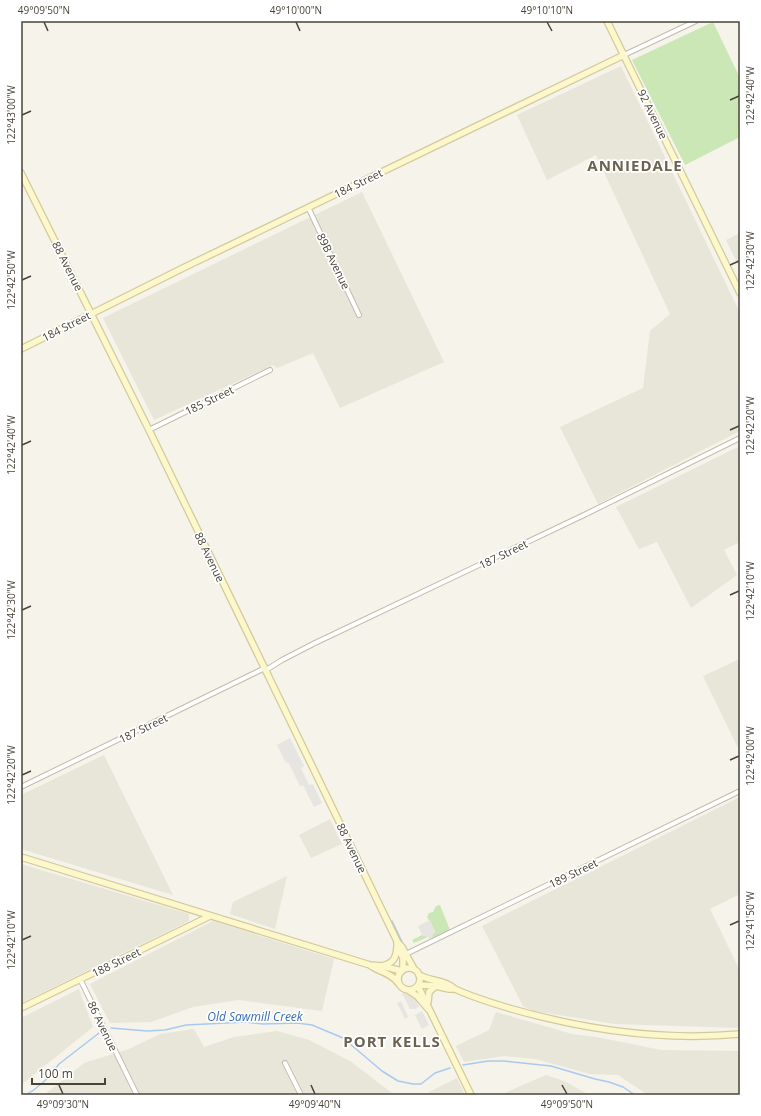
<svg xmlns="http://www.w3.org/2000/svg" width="761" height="1116" viewBox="0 0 761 1116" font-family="'Open Sans',sans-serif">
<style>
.residential{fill:#e8e5d9}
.green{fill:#cbe7b5}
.parking{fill:#e6e5e1}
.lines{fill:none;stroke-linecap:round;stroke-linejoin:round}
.stream{stroke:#a9caef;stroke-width:1.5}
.street-casing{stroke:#c0bcad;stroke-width:6}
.secondary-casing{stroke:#d3ca9b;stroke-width:8}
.street{stroke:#fff;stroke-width:4}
.secondary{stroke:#fdf7cc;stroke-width:5.5}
.ticks{fill:none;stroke:#494438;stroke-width:1.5}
.labels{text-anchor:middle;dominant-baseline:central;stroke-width:3.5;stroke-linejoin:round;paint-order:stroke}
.street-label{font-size:11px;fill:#494438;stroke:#fff}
.water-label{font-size:12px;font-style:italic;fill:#346eb2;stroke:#fff}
.district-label{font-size:15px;font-weight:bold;letter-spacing:1px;fill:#6b6350;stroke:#fff}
.neatline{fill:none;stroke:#494438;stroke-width:1.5}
.ticks-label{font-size:10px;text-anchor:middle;fill:#494438}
</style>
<rect width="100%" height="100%" fill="#f5f3ea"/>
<!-- residential -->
<path class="residential" d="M 621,66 L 740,313 L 740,431 L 598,504 L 560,427 L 643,388 L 650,331 L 670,314 L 596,155 L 547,180 L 517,115 Z
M 362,192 L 444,362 L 340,408 L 313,353 L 277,368 L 273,365 L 154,420 L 103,318 Z
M 740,233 L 740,269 L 726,240 Z
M 740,446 L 740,542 L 724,550 L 737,575 L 691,608 L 657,542 L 639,549 L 616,507 Z
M 740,659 L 740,752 L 703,676 Z
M 104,755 L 133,814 L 173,895 L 21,849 L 21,795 Z
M 740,797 L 740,894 L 710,909 L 740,971 L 740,1028 L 615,1024 L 534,1011 L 523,1006 L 482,926 Z
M 330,819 L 342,844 L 311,858 L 299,835 Z
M 21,864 L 189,914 L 189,921 L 21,1003 Z
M 287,876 L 275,929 L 230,914 L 233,902 Z
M 213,921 L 334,959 L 322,1011 L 238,1000 L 193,1007 L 151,1022 L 110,1023 L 90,984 Z
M 79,989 L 93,1027 L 21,1085 L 21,1018 Z
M 496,1012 L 572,1034 L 597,1037 L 661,1050 L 740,1051 L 740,1095 L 648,1095 L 618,1075 L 590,1074 L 535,1059 L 504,1056 L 464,1062 L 456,1046 L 489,1030 Z
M 194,1029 L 204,1047 L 234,1037 L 277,1031 L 309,1040 L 350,1061 L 392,1093 L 425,1094 L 457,1078 L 465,1095 L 44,1095 L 84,1063 L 129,1049 L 160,1034 Z
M 546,1075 L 564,1081 L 589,1095 L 500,1095 Z"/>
<!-- green -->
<path class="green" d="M 713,22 L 740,78 L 740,137 L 685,165 L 632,60 Z
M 440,905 L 450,930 L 433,938 L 432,935 L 435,931 L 427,917 L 429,913 L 433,912 L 436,906 Z
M 422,935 L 428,937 L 414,943 L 412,940 Z"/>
<!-- parking -->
<path class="parking" d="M 290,738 L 304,766 L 301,768 L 309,785 L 313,784 L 322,803 L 314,807 L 303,785 L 300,786 L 288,762 L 286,763 L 277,745 Z
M 430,920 L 435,931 L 432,934 L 433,938 L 429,940 L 428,937 L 422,935 L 418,926 Z
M 412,990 L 419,1007 L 415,1009 L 410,1009 L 402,993 L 407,993 Z
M 401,1001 L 408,1017 L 405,1019 L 397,1003 Z
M 422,1011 L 429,1025 L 422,1029 L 415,1015 Z"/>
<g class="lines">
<!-- stream -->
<path class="stream" d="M 392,921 L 404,946
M 111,1028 L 147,1031 L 165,1030 L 186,1025 L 246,1022 L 263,1024 L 297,1023 L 312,1025 L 343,1038 L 382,1071 L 398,1081 L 413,1084 L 421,1084 L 435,1073 L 450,1068
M 463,1065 L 488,1061 L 504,1061 L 551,1066 L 595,1079 L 609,1082 L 623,1087 L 635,1095
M 26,1095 L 35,1089 L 48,1078 L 59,1064 L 99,1033"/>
<!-- street casing -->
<g class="street-casing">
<path id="street" d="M 624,55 L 696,21
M 308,207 L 359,315
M 149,430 L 270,370
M 266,670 L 282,660 L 315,643 L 584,515 L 740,438
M 21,787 L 265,668
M 406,954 L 740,791
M 80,979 L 137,1095
M 285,1063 L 301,1095"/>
</g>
<!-- secondary casing -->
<g class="secondary-casing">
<path id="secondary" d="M 607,21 L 740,293
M 21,173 L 149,430 L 397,941 L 397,945 L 403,958 L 403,970
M 21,349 L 185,267 L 624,55
M 21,857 L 370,965 L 382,966 L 402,971
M 397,942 L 402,947 L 414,969
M 370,965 C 379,972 392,973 399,984
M 382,966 C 393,963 396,959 397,947
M398 979a11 11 0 1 1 22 0a11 11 0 1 1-22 0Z
M 419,975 C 428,980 438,980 447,984 C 450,985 452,987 455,989 C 472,997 495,1004 512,1009 C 586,1030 664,1041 740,1034
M 419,985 L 436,986 L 449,989 L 454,989
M 418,986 L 471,1095
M 408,990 L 417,996 L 429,1010
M 428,1002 L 429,992 L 436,986
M 21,1008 L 210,916"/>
</g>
<!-- street -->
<use href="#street" class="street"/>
<!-- secondary -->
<use href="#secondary" class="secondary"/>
</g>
<!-- ticks -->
<path class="ticks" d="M 44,22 L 48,31M 296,22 L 300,31M 547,22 L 552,31M 730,100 L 739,96M 22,115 L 31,111M 730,265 L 739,261M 22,280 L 31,276M 730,430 L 739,426M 22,445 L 31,441M 730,595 L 739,591M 22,610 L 31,606M 730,760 L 739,756M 22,775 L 31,771M 730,925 L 739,921M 22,940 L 31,936M 59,1085 L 63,1094M 311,1085 L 315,1094M 562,1085 L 567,1094"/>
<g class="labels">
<!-- street labels -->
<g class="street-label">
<text transform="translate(653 114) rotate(64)">92 Avenue</text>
<text transform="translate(358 183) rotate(-26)">184 Street</text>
<text transform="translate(334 261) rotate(64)">89B Avenue</text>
<text transform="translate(68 266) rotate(63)">88 Avenue</text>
<text transform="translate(66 326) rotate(-27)">184 Street</text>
<text transform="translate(209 400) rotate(-26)">185 Street</text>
<text transform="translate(503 554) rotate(-26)">187 Street</text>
<text transform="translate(210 557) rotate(64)">88 Avenue</text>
<text transform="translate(143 728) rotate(-26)">187 Street</text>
<text transform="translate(352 848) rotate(64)">88 Avenue</text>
<text transform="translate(573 873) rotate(-26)">189 Street</text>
<text transform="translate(116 962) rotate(-26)">188 Street</text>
<text transform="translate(103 1026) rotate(64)">86 Avenue</text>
</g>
<!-- water labels -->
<g class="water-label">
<text x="255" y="1016">Old Sawmill Creek</text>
</g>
<!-- district labels -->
<g class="district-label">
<text x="635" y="165">ANNIEDALE</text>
<text x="392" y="1041">PORT KELLS</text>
</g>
</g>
<!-- border -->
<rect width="761" height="1116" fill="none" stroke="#ffffff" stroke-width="44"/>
<!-- scale -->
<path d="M32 1078v6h73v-6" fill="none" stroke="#494438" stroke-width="2"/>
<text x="38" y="1078" font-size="12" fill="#494438" stroke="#ffffff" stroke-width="3" paint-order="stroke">100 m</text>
<rect x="22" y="22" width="717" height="1072" class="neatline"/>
<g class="ticks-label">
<text x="44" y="14">49°09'50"N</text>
<text x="296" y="14">49°10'00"N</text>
<text x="547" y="14">49°10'10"N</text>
<text transform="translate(750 96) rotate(-90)" y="4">122°42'40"W</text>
<text transform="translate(11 115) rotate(-90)" y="4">122°43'00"W</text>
<text transform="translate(750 261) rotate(-90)" y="4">122°42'30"W</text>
<text transform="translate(11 280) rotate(-90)" y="4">122°42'50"W</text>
<text transform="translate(750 426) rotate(-90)" y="4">122°42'20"W</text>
<text transform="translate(11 445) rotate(-90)" y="4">122°42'40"W</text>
<text transform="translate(750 591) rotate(-90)" y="4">122°42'10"W</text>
<text transform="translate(11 610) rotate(-90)" y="4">122°42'30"W</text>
<text transform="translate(750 756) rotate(-90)" y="4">122°42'00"W</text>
<text transform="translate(11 775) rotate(-90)" y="4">122°42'20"W</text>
<text transform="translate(750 921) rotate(-90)" y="4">122°41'50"W</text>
<text transform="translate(11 940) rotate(-90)" y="4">122°42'10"W</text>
<text x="63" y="1108">49°09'30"N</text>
<text x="315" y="1108">49°09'40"N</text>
<text x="567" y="1108">49°09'50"N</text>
</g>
</svg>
